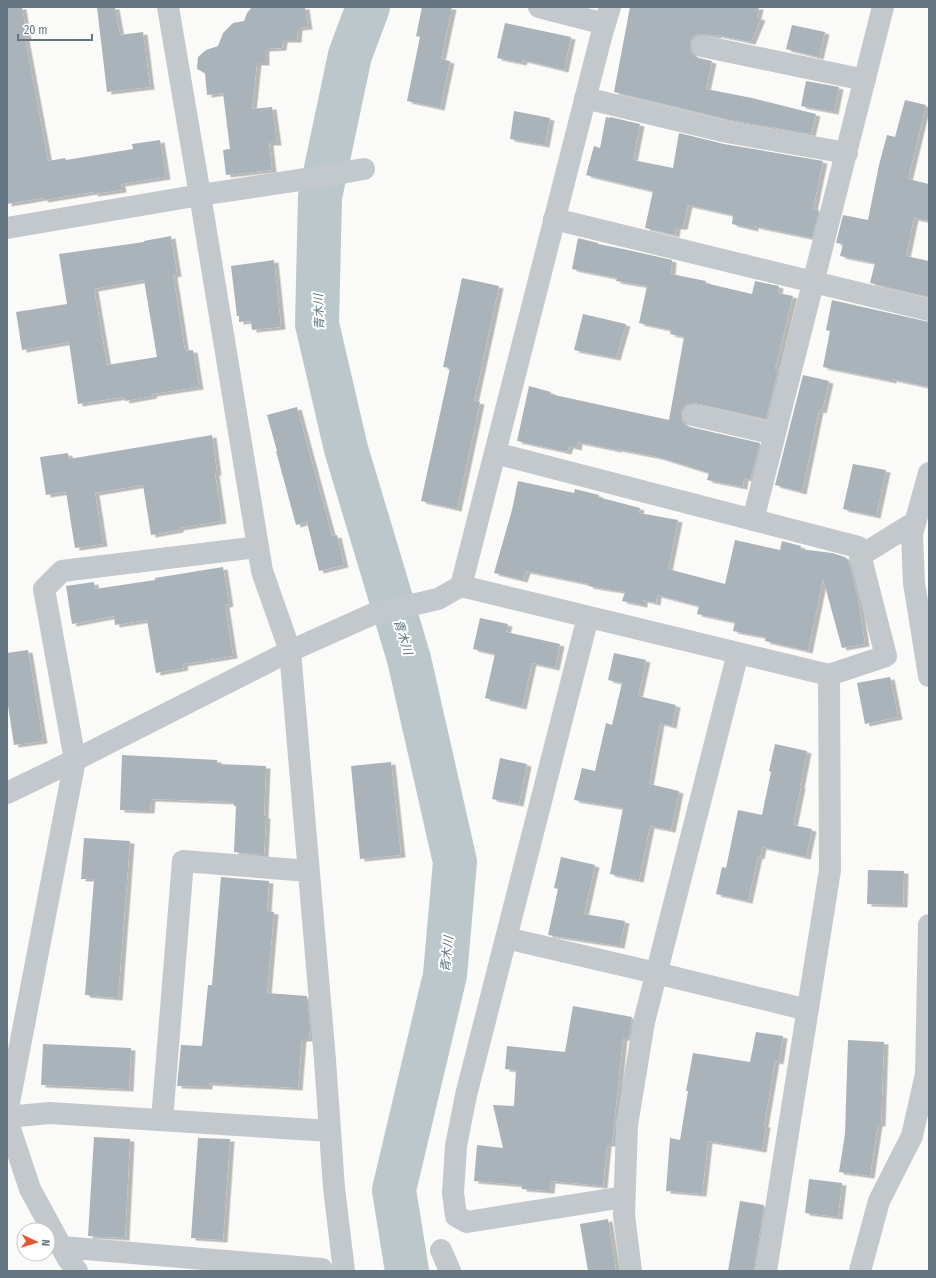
<svg xmlns="http://www.w3.org/2000/svg" width="936" height="1278" viewBox="0 0 936 1278" font-family="'Fira Sans Condensed','Noto Sans JP',sans-serif">
<style>
.lines{fill:none;stroke-linecap:round;stroke-linejoin:round}
.river{stroke:#bbc7cb;stroke-width:44}
.building{fill:#aab3b9;fill-rule:evenodd;filter:url(#shadow)}
.street{stroke:#c3c8cc;stroke-width:22}
.labels{text-anchor:middle;dominant-baseline:central;stroke-width:4;stroke-linejoin:round;paint-order:stroke}
.water-label{font-size:12px;font-style:italic;fill:#60757c;stroke:#fff}
</style>
<defs>
<filter id="shadow"><feDropShadow dx="4.5" dy="2.5" stdDeviation="0" flood-color="#0004"/></filter>
</defs>
<rect width="100%" height="100%" fill="#fafaf8"/>
<g class="lines">
<!-- river -->
<path class="river" d="M 368,7 L 350,55 L 320,197 L 317,324 L 346,449 L 409,659 L 455,862 L 445,975 L 394,1190 L 407,1271"/>
</g>
<!-- building -->
<path class="building" d="M 7,7 L 22,7 L 27,38 L 25,38 L 48,161 L 65,158 L 66,160 L 133,149 L 132,144 L 160,140 L 166,177 L 121,184 L 122,190 L 94,194 L 93,192 L 44,200 L 43,198 L 7,204 Z
M 97,7 L 115,7 L 120,35 L 143,32 L 150,87 L 107,92 Z
M 252,7 L 305,7 L 308,27 L 298,28 L 297,40 L 283,40 L 282,48 L 265,49 L 265,63 L 257,63 L 252,109 L 272,107 L 277,143 L 269,143 L 272,170 L 226,175 L 223,150 L 230,149 L 223,93 L 207,95 L 205,73 L 197,69 L 198,57 L 206,50 L 218,46 L 223,33 L 233,23 L 244,21 L 247,13 Z
M 422,7 L 452,7 L 441,59 L 450,61 L 440,108 L 407,101 L 420,37 L 416,36 Z
M 630,7 L 759,7 L 757,17 L 761,18 L 751,42 L 717,35 L 716,36 L 705,34 L 698,34 L 693,37 L 690,43 L 690,50 L 694,56 L 699,58 L 712,61 L 706,89 L 752,98 L 816,114 L 811,134 L 730,120 L 614,92 Z
M 505,23 L 571,37 L 564,70 L 523,60 L 522,63 L 497,58 Z
M 792,25 L 825,32 L 819,57 L 786,49 Z
M 806,81 L 839,87 L 834,112 L 801,106 Z
M 905,100 L 926,105 L 908,179 L 929,184 L 929,221 L 914,218 L 906,256 L 929,261 L 929,297 L 870,283 L 875,263 L 840,256 L 843,244 L 836,243 L 843,215 L 868,220 L 879,165 L 887,135 L 895,137 Z
M 514,111 L 550,118 L 545,145 L 510,139 Z
M 606,117 L 610,118 L 610,117 L 640,124 L 633,160 L 673,168 L 679,133 L 724,144 L 823,161 L 813,209 L 819,210 L 812,238 L 754,226 L 754,229 L 732,224 L 733,215 L 688,205 L 683,227 L 676,227 L 675,235 L 645,228 L 653,191 L 586,175 L 594,146 L 600,148 Z
M 171,236 L 177,274 L 173,275 L 185,351 L 193,350 L 199,387 L 152,394 L 153,396 L 125,401 L 124,397 L 78,404 L 69,342 L 22,350 L 16,312 L 67,304 L 59,254 L 144,242 L 144,241 ZM 144,280 L 157,357 L 107,365 L 94,289 Z
M 578,238 L 598,243 L 598,244 L 628,250 L 672,260 L 671,274 L 706,281 L 705,283 L 752,294 L 755,281 L 779,286 L 778,293 L 793,296 L 775,369 L 778,370 L 766,419 L 695,403 L 690,403 L 684,406 L 681,412 L 681,419 L 684,424 L 690,427 L 760,443 L 750,480 L 744,478 L 743,487 L 707,480 L 709,473 L 658,457 L 617,449 L 617,450 L 578,442 L 577,448 L 569,446 L 567,452 L 517,441 L 529,386 L 551,392 L 550,394 L 669,420 L 684,337 L 670,334 L 671,330 L 639,323 L 647,286 L 616,281 L 617,278 L 572,269 Z
M 274,260 L 281,327 L 252,330 L 251,321 L 239,322 L 239,316 L 237,316 L 231,266 Z
M 462,278 L 499,286 L 474,401 L 480,402 L 457,509 L 421,501 L 450,368 L 443,367 Z
M 832,300 L 929,322 L 929,387 L 892,379 L 892,381 L 823,367 L 830,331 L 826,330 Z
M 583,314 L 626,324 L 616,358 L 574,350 Z
M 803,375 L 829,381 L 822,411 L 819,410 L 802,492 L 775,485 Z
M 297,407 L 332,536 L 337,535 L 344,565 L 319,571 L 307,522 L 296,525 L 276,451 L 277,451 L 267,415 Z
M 212,435 L 217,473 L 215,473 L 222,521 L 179,528 L 179,530 L 151,535 L 143,485 L 95,493 L 103,544 L 75,548 L 66,492 L 46,495 L 40,457 L 68,453 L 69,459 Z
M 853,464 L 886,470 L 876,516 L 843,509 Z
M 518,481 L 574,493 L 575,489 L 599,495 L 598,497 L 640,508 L 639,513 L 678,520 L 668,569 L 725,584 L 735,540 L 780,550 L 782,541 L 801,546 L 800,549 L 832,553 L 845,557 L 848,560 L 858,598 L 865,644 L 842,648 L 823,579 L 808,651 L 765,641 L 766,637 L 733,631 L 735,622 L 697,614 L 699,606 L 657,595 L 656,603 L 643,600 L 643,605 L 622,601 L 625,592 L 588,586 L 589,584 L 526,571 L 523,580 L 494,573 L 512,510 Z
M 223,567 L 229,604 L 225,605 L 233,656 L 183,664 L 184,668 L 156,673 L 147,620 L 115,625 L 114,616 L 72,624 L 66,586 L 94,582 L 95,589 L 155,580 L 155,578 Z
M 480,618 L 508,624 L 506,632 L 560,644 L 555,668 L 532,663 L 522,707 L 485,698 L 495,654 L 473,649 Z
M 28,650 L 43,741 L 14,745 L 7,699 L 7,653 Z
M 614,653 L 646,660 L 638,696 L 676,705 L 672,726 L 660,723 L 649,784 L 679,791 L 671,830 L 650,826 L 639,880 L 610,874 L 623,808 L 574,800 L 582,768 L 595,771 L 606,723 L 612,725 L 622,683 L 608,680 Z
M 890,677 L 898,717 L 865,724 L 857,683 Z
M 775,744 L 807,751 L 800,786 L 801,786 L 793,825 L 812,829 L 806,857 L 762,847 L 760,857 L 758,856 L 748,901 L 716,894 L 722,867 L 726,868 L 738,810 L 762,815 L 771,772 L 769,771 Z
M 122,755 L 217,760 L 217,764 L 266,766 L 264,816 L 266,816 L 264,855 L 234,852 L 236,806 L 234,806 L 234,802 L 151,799 L 150,811 L 120,810 Z
M 500,758 L 527,764 L 519,804 L 492,799 Z
M 391,762 L 401,855 L 360,859 L 351,766 Z
M 84,838 L 130,841 L 118,998 L 85,995 L 94,879 L 81,879 Z
M 561,857 L 595,865 L 584,914 L 625,921 L 620,946 L 548,935 L 558,889 L 554,888 Z
M 868,870 L 904,871 L 903,905 L 867,904 Z
M 221,877 L 269,881 L 267,911 L 274,912 L 267,993 L 307,996 L 310,1028 L 309,1039 L 302,1039 L 298,1088 L 208,1083 L 208,1087 L 177,1086 L 181,1045 L 202,1046 L 208,985 L 212,985 Z
M 573,1006 L 632,1017 L 628,1039 L 623,1038 L 612,1144 L 607,1144 L 603,1186 L 551,1181 L 550,1191 L 522,1189 L 522,1185 L 474,1181 L 477,1145 L 503,1148 L 493,1105 L 514,1106 L 516,1070 L 505,1069 L 507,1046 L 565,1052 Z
M 756,1032 L 783,1036 L 779,1062 L 775,1061 L 764,1125 L 766,1125 L 762,1150 L 708,1141 L 702,1194 L 666,1191 L 670,1138 L 680,1140 L 688,1091 L 686,1091 L 693,1053 L 750,1062 Z
M 848,1040 L 884,1042 L 881,1124 L 878,1124 L 870,1176 L 839,1172 L 845,1134 Z
M 43,1044 L 131,1048 L 129,1089 L 41,1085 Z
M 94,1137 L 130,1139 L 125,1238 L 88,1236 Z
M 198,1138 L 230,1139 L 223,1240 L 191,1238 Z
M 809,1179 L 842,1183 L 838,1217 L 805,1213 Z
M 740,1201 L 764,1205 L 754,1271 L 728,1271 Z
M 608,1219 L 616,1271 L 588,1271 L 580,1224 Z"/>
<g class="lines">
<!-- street -->
<path class="street" d="M 168,7 L 200,195 L 262,571 L 290,651 L 325,1060 L 334,1188 L 344,1271
M 539,7 L 605,24
M 702,46 L 865,80
M 585,98 L 727,132 L 847,153
M 554,219 L 929,310
M 7,228 L 200,195 L 306,179 L 364,169
M 693,415 L 775,434
M 929,473 L 912,534 L 914,583 L 929,676
M 753,520 L 883,7
M 860,556 L 915,522
M 461,586 L 601,37 L 610,7
M 588,617 L 466,1095 L 456,1146 L 453,1193 L 456,1216 L 467,1222 L 624,1197
M 7,793 L 75,760 L 290,651 L 373,614 L 438,599 L 461,586 L 829,675 L 886,656 L 858,547 L 495,453
M 506,938 L 656,973 L 808,1010
M 7,1113 L 75,760 L 44,589 L 62,571 L 258,547
M 7,1117 L 50,1113 L 330,1131
M 7,1120 L 30,1189 L 68,1259 L 77,1271
M 162,1120 L 183,861 L 309,871
M 62,1247 L 322,1269 L 322,1271
M 441,1250 L 450,1271
M 631,1271 L 624,1215 L 627,1125 L 644,1022 L 738,653
M 766,1271 L 830,870 L 829,675
M 860,1271 L 879,1201 L 912,1136 L 926,1074 L 929,925"/>
</g>
<g class="labels">
<!-- water labels -->
<g class="water-label">
<text transform="translate(319 312) rotate(-92)">青木川</text>
<text transform="translate(403 637) rotate(73)">青木川</text>
<text transform="translate(447 954) rotate(-84)">青木川</text>
</g>
</g>
<!-- border -->
<rect width="936" height="1278" fill="none" stroke="#657683" stroke-width="16"/>
<!-- north arrow -->
<g transform="translate(36 1242) rotate(94)"><circle r="19" fill="#ffffff" stroke="#c1c8cd"/>
<path d="M0-3L7 15L0 10L-7 15Z" fill="#e4572e"/>
<text y="-6" font-size="11" font-weight="bold" text-anchor="middle" fill="#657683">N</text>
</g>
<!-- scale -->
<path d="M18 34v6h74v-6" fill="none" stroke="#657683" stroke-width="2"/>
<text x="24" y="34" font-size="12" fill="#657683" stroke="#ffffff" stroke-width="3" paint-order="stroke">20 m</text>
</svg>
